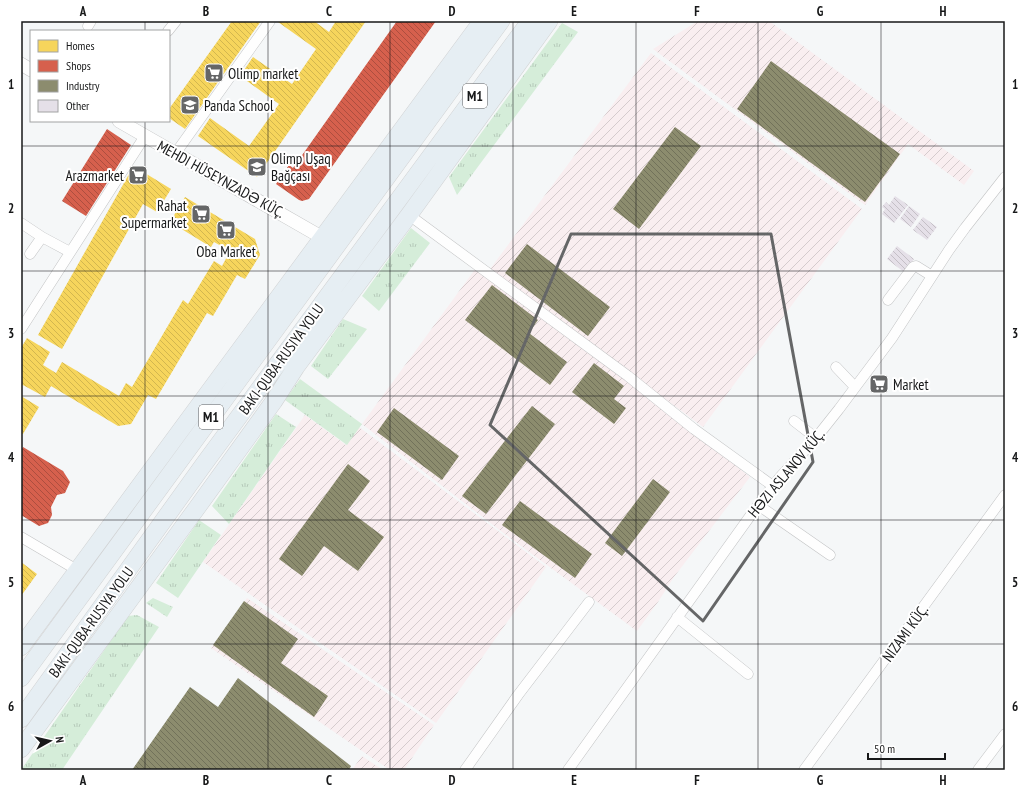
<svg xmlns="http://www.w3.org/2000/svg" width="1026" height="791" viewBox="0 0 1026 791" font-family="'PT Sans Narrow',sans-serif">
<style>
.industrial{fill:url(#industrial-furrows)}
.grass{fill:url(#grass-tufts)}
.homes{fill:url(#homes-back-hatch)}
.shops{fill:url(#shops-back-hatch)}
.industry{fill:url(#industry-back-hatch)}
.building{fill:url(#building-back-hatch)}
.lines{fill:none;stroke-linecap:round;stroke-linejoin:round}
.minor-casing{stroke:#c2c3c4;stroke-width:11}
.tertiary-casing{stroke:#c2c3c4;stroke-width:14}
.trunk-casing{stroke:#d1d2d3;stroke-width:18}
.minor{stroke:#fefefe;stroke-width:10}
.tertiary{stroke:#fefefe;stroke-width:13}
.trunk{stroke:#e6eef3;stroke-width:17}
.marked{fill:none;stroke:#656667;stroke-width:3;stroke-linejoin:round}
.grid{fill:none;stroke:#171819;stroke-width:1;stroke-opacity:0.55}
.labels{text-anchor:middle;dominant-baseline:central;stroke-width:4;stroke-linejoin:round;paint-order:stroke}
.shield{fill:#fff;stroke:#5d5d5e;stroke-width:1}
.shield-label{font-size:14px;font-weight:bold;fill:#171819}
.poi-label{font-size:15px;fill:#171819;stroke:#fff;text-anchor:start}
.street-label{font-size:15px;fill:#171819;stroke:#fff}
.neatline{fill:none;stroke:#171819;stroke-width:1.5}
.grid-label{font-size:13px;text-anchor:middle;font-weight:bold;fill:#171819}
</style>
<defs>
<pattern id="industrial-furrows" width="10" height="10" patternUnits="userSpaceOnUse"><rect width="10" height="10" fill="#f9eef0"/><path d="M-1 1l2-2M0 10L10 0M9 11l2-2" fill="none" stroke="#d5cbcd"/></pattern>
<pattern id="grass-tufts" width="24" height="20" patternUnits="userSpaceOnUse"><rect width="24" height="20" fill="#d5edd9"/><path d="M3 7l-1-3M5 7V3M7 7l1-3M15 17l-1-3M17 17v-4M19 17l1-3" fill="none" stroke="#b6caba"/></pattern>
<pattern id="homes-back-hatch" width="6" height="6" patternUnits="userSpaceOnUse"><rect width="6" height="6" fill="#f6d55c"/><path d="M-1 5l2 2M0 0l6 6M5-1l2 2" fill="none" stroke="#d2b64f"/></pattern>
<pattern id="shops-back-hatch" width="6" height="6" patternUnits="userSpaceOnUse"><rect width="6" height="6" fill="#d6604d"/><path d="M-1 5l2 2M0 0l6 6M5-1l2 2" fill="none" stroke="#ad4e3f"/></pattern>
<pattern id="industry-back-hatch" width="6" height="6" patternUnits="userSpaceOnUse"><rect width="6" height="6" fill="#8c8c6e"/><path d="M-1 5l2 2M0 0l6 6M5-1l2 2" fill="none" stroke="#71715a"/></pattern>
<pattern id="building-back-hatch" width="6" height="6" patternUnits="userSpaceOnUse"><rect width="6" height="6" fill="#e5e0e8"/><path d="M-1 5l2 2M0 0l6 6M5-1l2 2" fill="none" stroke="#c4bfc6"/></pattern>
</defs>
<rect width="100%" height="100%" fill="#f5f7f8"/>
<!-- industrial -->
<path class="industrial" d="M 698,21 L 769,21 L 974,171 L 964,185 L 908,144 L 865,205 L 653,49 Z
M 651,53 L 862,209 L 703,427 L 490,269 Z
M 476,268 L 653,400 L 750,477 L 674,577 L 658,602 L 637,631 L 502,532 L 362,424 Z
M 305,415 L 346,445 L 359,427 L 546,567 L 436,723 L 203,562 Z
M 247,598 L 434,725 L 404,770 L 390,770 L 211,648 Z
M 362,756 L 383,770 L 352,770 Z"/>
<!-- grass -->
<path class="grass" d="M 562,23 L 578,32 L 457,195 L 449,177 Z
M 411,228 L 430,243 L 379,311 L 362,296 Z
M 343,319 L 367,329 L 328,379 L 311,366 Z
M 300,379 L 362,424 L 347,445 L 285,400 Z
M 276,414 L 296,427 L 229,524 L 212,506 Z
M 199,520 L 221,535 L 178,598 L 156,583 Z
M 153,598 L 173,607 L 167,617 L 146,603 Z
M 137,615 L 159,627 L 62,770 L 21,770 L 128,616 Z"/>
<!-- homes -->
<path class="homes" d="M 232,21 L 261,21 L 185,129 L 169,118 L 169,109 Z
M 278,21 L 314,21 L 329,32 L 336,21 L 366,21 L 257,177 L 198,136 L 210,118 L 249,146 L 279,104 L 240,76 L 253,57 L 292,84 L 316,49 L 278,22 Z
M 140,170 L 171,189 L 157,212 L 143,204 L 62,349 L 38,335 L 129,174 Z
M 185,197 L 255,239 L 260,255 L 245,279 L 237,275 L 213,316 L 207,313 L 156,399 L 148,395 L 131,424 L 118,426 L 51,386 L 45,397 L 21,384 L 21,348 L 27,338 L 50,352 L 43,365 L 56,373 L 62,362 L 119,396 L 126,383 L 132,387 L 183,300 L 188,304 L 214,261 L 222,266 L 230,251 L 214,242 L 211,247 L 170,222 Z
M 21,396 L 39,407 L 23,434 L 21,433 Z
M 21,562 L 37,574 L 21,596 Z"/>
<!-- shops -->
<path class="shops" d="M 397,21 L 436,21 L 309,199 L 302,201 L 299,200 L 276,184 L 289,165 L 293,168 Z
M 107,129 L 131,145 L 86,216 L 62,201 Z
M 23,447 L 63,471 L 70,482 L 65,493 L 57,495 L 51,507 L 52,515 L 48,523 L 39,526 L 21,515 L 21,451 Z"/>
<!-- industry -->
<path class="industry" d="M 771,61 L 900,154 L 865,202 L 737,109 Z
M 675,127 L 701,146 L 639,229 L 613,209 Z
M 527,244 L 610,307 L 588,336 L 505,273 Z
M 492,285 L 538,320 L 529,333 L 567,362 L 550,385 L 465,320 Z
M 594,363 L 624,386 L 614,399 L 626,408 L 614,424 L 572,392 Z
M 532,406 L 555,424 L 486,514 L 462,496 Z
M 394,408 L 459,456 L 442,480 L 377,432 Z
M 348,464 L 370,481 L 348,510 L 384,537 L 358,571 L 324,546 L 302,576 L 279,559 Z
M 653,479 L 670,492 L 622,556 L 605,543 Z
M 520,501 L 592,554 L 575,578 L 502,525 Z
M 244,601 L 298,639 L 281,663 L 328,696 L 314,717 L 213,645 Z
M 238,678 L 351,766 L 349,770 L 132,770 L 190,687 L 218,707 Z"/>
<!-- building -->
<path class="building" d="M 895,196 L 908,205 L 894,223 L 882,214 L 885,209 L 882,207 L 886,202 L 889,205 Z
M 909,206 L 920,214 L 911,227 L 900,219 Z
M 923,217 L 937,227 L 927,240 L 913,230 Z
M 897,246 L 914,259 L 904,272 L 887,259 Z"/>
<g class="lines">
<!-- minor casing -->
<g class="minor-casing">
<path id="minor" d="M 88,26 L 91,21
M 168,31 L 176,21
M 175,154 L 270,21
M 409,215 L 628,376 L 694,429 L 773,486
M 21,223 L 42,237 L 30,254
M 42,237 L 70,252
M 888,300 L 913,267 L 916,266 L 932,276
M 21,329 L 145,136
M 836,367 L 855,387
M 794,421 L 816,438
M 758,505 L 830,555
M 21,537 L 77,570
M 677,617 L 748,674
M 465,770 L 518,695 L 589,602
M 568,770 L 758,505 L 781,476 L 816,438 L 839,409 L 892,338 L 949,250 L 965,228 L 1005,177
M 804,770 L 1005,495
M 978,770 L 1005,734"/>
</g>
<!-- tertiary casing -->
<g class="tertiary-casing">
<path id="tertiary" d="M 21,64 L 31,70
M 119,121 L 323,238"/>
</g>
<!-- trunk casing -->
<g class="trunk-casing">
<path id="trunk" d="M 21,647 L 482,21
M 21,678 L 501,21
M 21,719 L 204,464 L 530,21
M 21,749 L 199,505 L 274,401 L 296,367 L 409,215 L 549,21"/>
</g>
<!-- minor -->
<use href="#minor" class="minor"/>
<!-- tertiary -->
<use href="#tertiary" class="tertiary"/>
<!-- trunk -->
<use href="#trunk" class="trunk"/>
</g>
<!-- marked area -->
<path class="marked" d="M 571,234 L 771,234 L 813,462 L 703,621 L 490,425 Z"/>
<!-- grid -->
<path class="grid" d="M 145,21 L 145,31M 268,21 L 268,770M 390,21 L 390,770M 513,21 L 513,770M 636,21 L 636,770M 758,21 L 758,770M 881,21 L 881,770M 145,121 L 145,770M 21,146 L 1005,146M 21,271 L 1005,271M 21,396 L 1005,396M 21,520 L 1005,520M 21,644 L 1005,644"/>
<!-- icons -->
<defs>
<g id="supermarket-square" transform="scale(1)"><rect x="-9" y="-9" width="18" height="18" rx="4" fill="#656667" stroke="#fff"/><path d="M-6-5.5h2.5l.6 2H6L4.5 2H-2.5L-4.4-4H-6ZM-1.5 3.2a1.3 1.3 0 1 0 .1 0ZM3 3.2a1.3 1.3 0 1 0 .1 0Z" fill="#fff"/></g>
<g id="university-square" transform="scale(1)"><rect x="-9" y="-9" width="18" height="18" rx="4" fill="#656667" stroke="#fff"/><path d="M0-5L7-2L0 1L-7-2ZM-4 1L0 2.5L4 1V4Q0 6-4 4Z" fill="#fff"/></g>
<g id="school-square" transform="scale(1)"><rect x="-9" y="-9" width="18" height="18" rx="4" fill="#656667" stroke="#fff"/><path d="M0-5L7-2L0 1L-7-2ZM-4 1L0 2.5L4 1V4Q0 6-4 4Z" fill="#fff"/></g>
</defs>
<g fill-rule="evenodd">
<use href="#supermarket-square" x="214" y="73"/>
<use href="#university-square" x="190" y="105"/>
<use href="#school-square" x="257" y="167"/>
<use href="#supermarket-square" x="138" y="175"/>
<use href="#supermarket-square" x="201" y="214"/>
<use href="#supermarket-square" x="226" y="230"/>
<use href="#supermarket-square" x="879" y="384"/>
</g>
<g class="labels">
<!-- shield labels -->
<g class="shield">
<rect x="463" y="84" width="24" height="24" rx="3"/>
<rect x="199" y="405" width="24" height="24" rx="3"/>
</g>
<g class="shield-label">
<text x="475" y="96">M1</text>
<text x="211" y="417">M1</text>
</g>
<!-- poi labels -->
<g class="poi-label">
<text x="228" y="73">Olimp market</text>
<text x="204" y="105">Panda School</text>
<text x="271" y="158">Olimp Uşaq<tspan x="271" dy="17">Bağçası</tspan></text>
<text x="124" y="175" text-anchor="end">Arazmarket</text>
<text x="187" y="205" text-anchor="end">Rahat<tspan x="187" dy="17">Supermarket</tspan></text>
<text x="226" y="251" text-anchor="middle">Oba Market</text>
<text x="893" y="384">Market</text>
</g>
<!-- street labels -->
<g class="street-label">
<text transform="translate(221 179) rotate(29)">MEHDI HÜSEYNZADƏ KÜÇ.</text>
<text transform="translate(281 359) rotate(-54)">BAKI-QUBA-RUSIYA YOLU</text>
<text transform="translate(786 473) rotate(-50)">HƏZI ASLANOV KÜÇ.</text>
<text transform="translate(91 622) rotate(-54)">BAKI-QUBA-RUSIYA YOLU</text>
<text transform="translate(905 633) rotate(-54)">NIZAMI KÜÇ.</text>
</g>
</g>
<!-- border -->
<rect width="1026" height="791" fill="none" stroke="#ffffff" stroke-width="44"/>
<!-- legend -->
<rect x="30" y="30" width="140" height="92" fill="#ffffff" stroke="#a2a3a3"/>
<rect x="38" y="40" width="20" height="12" fill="#f6d55c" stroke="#a2a3a3"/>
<text x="66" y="50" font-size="12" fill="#171819">Homes</text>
<rect x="38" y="60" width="20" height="12" fill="#d6604d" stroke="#a2a3a3"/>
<text x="66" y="70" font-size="12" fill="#171819">Shops</text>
<rect x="38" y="80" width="20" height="12" fill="#8c8c6e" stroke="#a2a3a3"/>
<text x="66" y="90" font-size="12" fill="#171819">Industry</text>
<rect x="38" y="100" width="20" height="12" fill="#e5e0e8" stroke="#a2a3a3"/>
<text x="66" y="110" font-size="12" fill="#171819">Other</text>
<!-- north arrow -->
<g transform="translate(50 741) rotate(82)" stroke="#ffffff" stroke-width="3" paint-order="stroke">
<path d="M0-3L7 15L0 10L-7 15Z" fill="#171819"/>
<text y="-6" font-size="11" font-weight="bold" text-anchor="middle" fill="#171819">N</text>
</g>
<!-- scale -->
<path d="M868 753v6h77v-6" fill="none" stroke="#171819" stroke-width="2"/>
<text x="874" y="753" font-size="12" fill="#171819" stroke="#ffffff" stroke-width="3" paint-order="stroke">50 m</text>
<rect x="22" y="22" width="982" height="747" class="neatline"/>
<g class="grid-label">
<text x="83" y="16">A</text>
<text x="206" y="16">B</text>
<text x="329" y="16">C</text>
<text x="452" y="16">D</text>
<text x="574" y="16">E</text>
<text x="697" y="16">F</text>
<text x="820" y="16">G</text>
<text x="943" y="16">H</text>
<text x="11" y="89">1</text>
<text x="1015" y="89">1</text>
<text x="11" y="213">2</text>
<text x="1015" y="213">2</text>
<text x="11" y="338">3</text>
<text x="1015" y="338">3</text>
<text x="11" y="462">4</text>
<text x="1015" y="462">4</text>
<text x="11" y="587">5</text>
<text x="1015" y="587">5</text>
<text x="11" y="711">6</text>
<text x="1015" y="711">6</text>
<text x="83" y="785">A</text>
<text x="206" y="785">B</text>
<text x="329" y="785">C</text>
<text x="452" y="785">D</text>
<text x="574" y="785">E</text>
<text x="697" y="785">F</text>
<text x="820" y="785">G</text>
<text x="943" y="785">H</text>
</g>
</svg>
